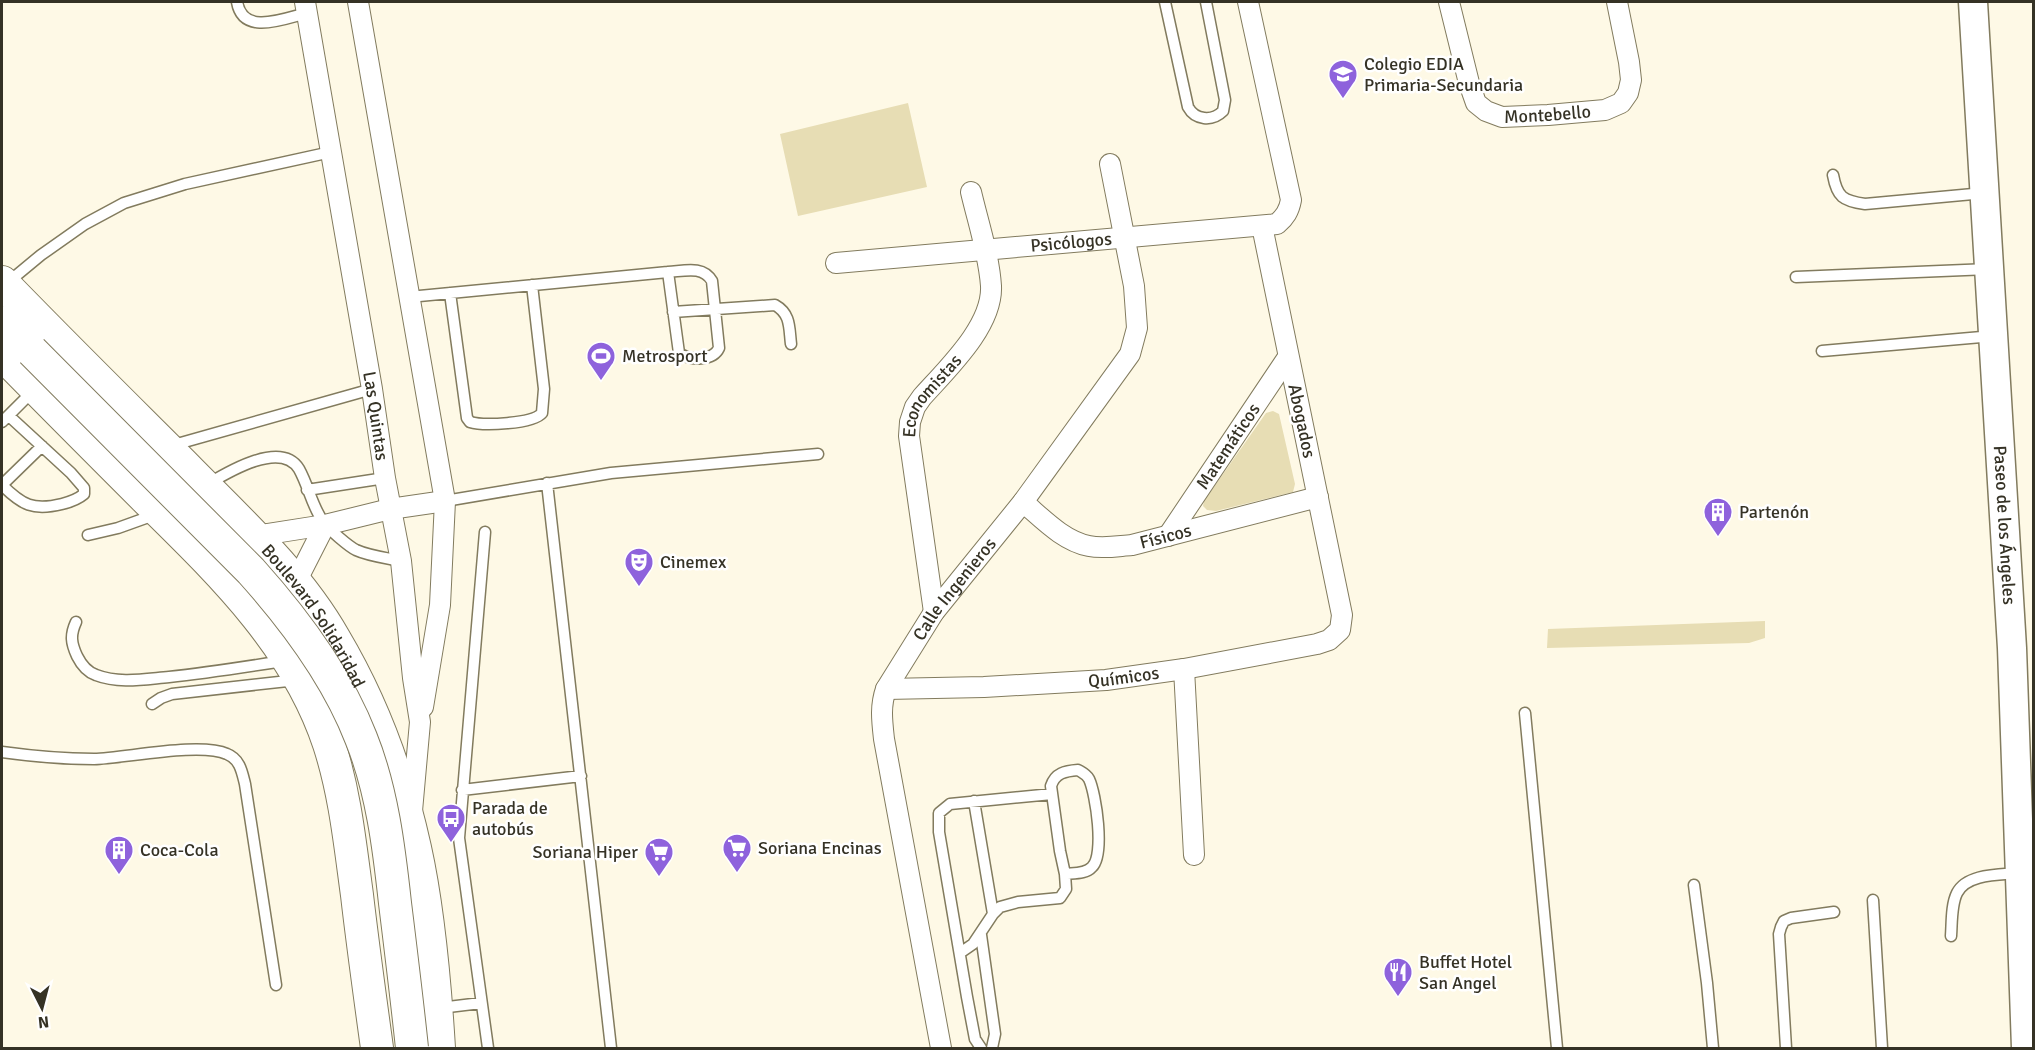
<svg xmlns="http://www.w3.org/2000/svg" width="2035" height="1050" viewBox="0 0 2035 1050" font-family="Signika,sans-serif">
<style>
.green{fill:#e7ddb4}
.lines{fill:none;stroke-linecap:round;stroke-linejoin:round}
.lane-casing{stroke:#827b5e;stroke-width:13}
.street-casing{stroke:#827b5e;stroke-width:22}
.secondary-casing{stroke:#827b5e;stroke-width:31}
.primary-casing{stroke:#827b5e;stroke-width:34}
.lane{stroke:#fff;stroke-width:10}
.street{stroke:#fff;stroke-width:20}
.secondary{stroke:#fff;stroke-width:28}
.primary{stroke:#fff;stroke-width:32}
.primary-bridge-casing{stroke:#827b5e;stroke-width:34;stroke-linecap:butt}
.primary-bridge{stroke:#fff;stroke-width:32}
.labels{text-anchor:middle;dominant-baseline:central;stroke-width:5;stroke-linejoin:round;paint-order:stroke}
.poi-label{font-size:18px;fill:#353225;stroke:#fff;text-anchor:start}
.street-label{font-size:18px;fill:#353225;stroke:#fff}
</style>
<rect width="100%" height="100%" fill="#fef9e6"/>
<!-- green -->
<path class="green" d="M 908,103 L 927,187 L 798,216 L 780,134 Z
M 1273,411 L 1279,414 L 1295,484 L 1293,492 L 1216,511 L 1207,510 L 1203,506 L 1204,501 L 1266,413 Z
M 1765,621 L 1765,638 L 1749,643 L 1547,648 L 1548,629 Z"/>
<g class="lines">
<!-- lane casing -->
<g class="lane-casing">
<path id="lane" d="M 237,2 C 243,36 283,19 307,13
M 1165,2 L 1188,107 C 1195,120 1212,122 1223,111 L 1225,100 L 1206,2
M 1833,175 C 1837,197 1843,201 1865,204 L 1984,193
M 1796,277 L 1989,269
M 6,284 L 41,255 L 85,224 L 124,203 L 185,184 L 331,152
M 450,293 L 467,418 L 470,422 C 483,426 533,424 542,413 L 544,389 L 532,285
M 409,297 L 668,272 C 684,271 703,265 712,281 L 719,348 C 713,361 690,361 679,353 L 668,272
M 673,312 L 775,305 C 791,314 789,328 791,344
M 1822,351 L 1993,336
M 2,422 L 33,391
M 170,446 L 372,389
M 547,483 L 611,1048
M 208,484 C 228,472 281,440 299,469 C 309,487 312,507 324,523 C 330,530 348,546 356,550 C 369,556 387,558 401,561
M 2,485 C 22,505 33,511 62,504 C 70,502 77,500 84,494 L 84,488 L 71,473 L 9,416
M 2,485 L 42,446
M 307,490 L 385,478
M 445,501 L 611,473 L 818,454
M 485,532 L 459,838 L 488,1048
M 88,535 L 118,528 L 157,514
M 76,622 C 70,635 71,643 77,656 C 81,664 87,672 96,675 C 119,684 145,679 169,677 C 207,673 245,667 283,661
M 152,704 L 161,698 L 172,694 L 297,680
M 1525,713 L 1557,1048
M 2,752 C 31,756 64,759 94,759 C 126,758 200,742 227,754 C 240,759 242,772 245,784 L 276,985
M 1078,770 C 1083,773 1086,774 1089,779 C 1096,794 1105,855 1092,867 C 1086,874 1074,873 1065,874 L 1060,851 L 1051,786 C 1055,773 1065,771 1078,770 Z
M 462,790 L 581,776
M 974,801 L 993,914
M 1694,885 L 1707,983 L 1713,1048
M 1873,900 L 1882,1048
M 981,935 L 995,1034 L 992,1048
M 1951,936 C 1952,923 1951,905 1957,893 C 1967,873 2001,875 2019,873
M 960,953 L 973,944 L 993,914 L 1000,907 L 1018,902 L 1060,898 L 1066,889 L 1065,874
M 440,1008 L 481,1003
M 981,1048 L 975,1039 L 967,997 L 939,832 L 939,813 L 950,804 L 1052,794
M 1786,1048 L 1779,934 L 1781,927 L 1784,921 L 1791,918 L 1834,912"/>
</g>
<!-- street casing -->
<g class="street-casing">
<g id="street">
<path id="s1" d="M 305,2 L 372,389 L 385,478 L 401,561 L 413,678 L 420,722 L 412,811"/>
<path d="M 358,2 L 445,501 L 440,605 L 423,707"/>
<path id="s2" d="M 1449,2 L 1469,83 L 1476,103 L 1486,111 L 1502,117 L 1548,115 L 1605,110 L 1621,103 L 1628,93 L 1631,80 L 1629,62 L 1617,2"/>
<path id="s3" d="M 836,263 L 1277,224 C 1285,217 1289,211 1291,200 L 1248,2"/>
<path id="s4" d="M 1023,502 C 1042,518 1063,541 1089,546 C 1103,549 1118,546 1132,545 L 1318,497"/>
<path d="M 255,536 L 325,525 L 390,509 L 445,501"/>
<path id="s5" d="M 1168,536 L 1288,357"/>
<path d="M 296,582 L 325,525"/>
<path id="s6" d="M 934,612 L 909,436 L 910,422 L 915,407 L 922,397 C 947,369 993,326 991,286 C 989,255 978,222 971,192"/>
<path d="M 1184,669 L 1194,855"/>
<path id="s7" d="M 886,689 L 984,687 L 1106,680 L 1184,669 L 1317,644 L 1329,640 L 1340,630 L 1342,615 L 1262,226"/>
<path id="s8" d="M 941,1048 L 884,739 C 882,721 880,706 886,689 L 934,612 L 1023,502 L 1130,354 L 1137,328 L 1134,286 L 1110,164"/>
</g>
</g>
<!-- secondary casing -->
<g class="secondary-casing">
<g id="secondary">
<path id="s9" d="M 1973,2 L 2012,648 L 2026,1048"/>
</g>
</g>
<!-- primary casing -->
<g class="primary-casing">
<g id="primary">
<path id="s10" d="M 2,282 C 63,345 125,406 187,468 C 239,521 297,573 334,638 C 372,702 399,775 415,848 C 429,911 435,983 439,1048"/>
<path d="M 2,322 L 32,351"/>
<path d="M 2,354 C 50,403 98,451 146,499 C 219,571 296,644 329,744 C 345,793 350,844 357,895 C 363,947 370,997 377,1048"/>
</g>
</g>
<!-- lane -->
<use href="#lane" class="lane"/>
<!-- street -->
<use href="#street" class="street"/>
<!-- secondary -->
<use href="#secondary" class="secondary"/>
<!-- primary -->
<use href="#primary" class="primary"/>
<!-- primary-bridge casing -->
<g class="primary-bridge-casing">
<path id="primary-bridge" d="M 32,351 L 251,571 C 295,620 337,676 361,738 C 382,790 389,848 395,903 C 401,952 407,1000 412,1048"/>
</g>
<!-- primary-bridge -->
<use href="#primary-bridge" class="primary-bridge"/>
</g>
<!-- icons -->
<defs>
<g id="school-pin" transform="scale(1.5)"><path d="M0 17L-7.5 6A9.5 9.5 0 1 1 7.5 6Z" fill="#8e62dc" stroke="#fff"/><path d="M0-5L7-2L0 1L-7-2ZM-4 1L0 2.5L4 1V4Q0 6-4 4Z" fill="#fff"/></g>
<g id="stadium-pin" transform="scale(1.5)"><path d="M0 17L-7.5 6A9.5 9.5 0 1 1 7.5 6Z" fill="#8e62dc" stroke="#fff"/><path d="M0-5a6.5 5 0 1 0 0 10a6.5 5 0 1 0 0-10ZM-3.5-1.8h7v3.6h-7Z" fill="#fff"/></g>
<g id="building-pin" transform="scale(1.5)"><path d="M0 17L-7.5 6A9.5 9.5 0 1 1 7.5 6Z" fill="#8e62dc" stroke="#fff"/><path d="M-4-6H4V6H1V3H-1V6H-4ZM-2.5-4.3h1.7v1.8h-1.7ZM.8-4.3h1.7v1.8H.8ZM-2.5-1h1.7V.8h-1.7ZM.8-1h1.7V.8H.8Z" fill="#fff"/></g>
<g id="theatre-pin" transform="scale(1.5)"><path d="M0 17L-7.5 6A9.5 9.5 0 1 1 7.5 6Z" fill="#8e62dc" stroke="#fff"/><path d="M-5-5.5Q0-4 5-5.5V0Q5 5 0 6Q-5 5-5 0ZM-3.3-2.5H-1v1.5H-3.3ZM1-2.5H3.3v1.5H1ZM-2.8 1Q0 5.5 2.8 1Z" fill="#fff"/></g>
<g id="bus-pin" transform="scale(1.5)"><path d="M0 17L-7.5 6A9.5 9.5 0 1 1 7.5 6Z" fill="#8e62dc" stroke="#fff"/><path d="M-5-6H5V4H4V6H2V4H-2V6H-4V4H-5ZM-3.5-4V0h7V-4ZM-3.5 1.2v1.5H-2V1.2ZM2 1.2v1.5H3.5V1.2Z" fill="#fff"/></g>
<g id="supermarket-pin" transform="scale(1.5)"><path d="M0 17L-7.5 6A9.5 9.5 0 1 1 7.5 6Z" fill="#8e62dc" stroke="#fff"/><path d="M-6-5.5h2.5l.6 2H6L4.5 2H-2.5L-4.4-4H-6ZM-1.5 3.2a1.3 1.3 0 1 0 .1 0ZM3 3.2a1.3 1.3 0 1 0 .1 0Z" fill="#fff"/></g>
<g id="restaurant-pin" transform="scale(1.5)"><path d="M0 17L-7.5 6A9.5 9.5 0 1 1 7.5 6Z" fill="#8e62dc" stroke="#fff"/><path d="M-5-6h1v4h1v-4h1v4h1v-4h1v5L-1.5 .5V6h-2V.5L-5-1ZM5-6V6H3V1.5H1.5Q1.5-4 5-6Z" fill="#fff"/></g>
</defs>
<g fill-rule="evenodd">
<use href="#school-pin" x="1343" y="74"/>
<use href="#stadium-pin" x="601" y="356"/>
<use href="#building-pin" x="1718" y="512"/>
<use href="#theatre-pin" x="639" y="562"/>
<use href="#bus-pin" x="451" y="818"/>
<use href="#supermarket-pin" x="737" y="848"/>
<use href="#building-pin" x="119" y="850"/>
<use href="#supermarket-pin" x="659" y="852"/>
<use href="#restaurant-pin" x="1398" y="972"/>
</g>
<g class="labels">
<!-- poi labels -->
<g class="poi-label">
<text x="1364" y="64">Colegio EDIA<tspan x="1364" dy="21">Primaria-Secundaria</tspan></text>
<text x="622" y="356">Metrosport</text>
<text x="1739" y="512">Partenón</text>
<text x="660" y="562">Cinemex</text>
<text x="472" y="808">Parada de<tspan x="472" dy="21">autobús</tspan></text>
<text x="758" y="848">Soriana Encinas</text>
<text x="140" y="850">Coca-Cola</text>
<text x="638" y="852" text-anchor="end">Soriana Hiper</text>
<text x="1419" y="962">Buffet Hotel<tspan x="1419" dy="21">San Angel</tspan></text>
</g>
<!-- street labels -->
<g class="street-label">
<text stroke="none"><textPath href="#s2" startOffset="180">Montebello</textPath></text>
<text stroke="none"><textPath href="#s3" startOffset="236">Psicólogos</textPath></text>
<text stroke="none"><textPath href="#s6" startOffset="225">Economistas</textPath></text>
<text stroke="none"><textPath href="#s1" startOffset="420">Las Quintas</textPath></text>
<text transform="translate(1302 421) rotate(78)">Abogados</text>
<text stroke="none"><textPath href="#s5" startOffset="108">Matemáticos</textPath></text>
<text stroke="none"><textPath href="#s9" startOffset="524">Paseo de los Ángeles</textPath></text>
<text stroke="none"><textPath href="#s4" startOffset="158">Físicos</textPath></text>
<text stroke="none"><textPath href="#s8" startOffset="486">Calle Ingenieros</textPath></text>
<text stroke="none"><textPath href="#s10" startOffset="458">Boulevard Solidaridad</textPath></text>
<text stroke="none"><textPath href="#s7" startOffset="238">Químicos</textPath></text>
</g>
</g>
<!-- border -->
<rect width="2035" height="1050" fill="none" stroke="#353225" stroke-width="6"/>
<!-- north arrow -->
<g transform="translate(42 1008) rotate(174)" stroke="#ffffff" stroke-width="4.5" paint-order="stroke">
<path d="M0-4.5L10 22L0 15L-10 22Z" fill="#353225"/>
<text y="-9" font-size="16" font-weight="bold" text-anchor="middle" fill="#353225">N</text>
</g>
</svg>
